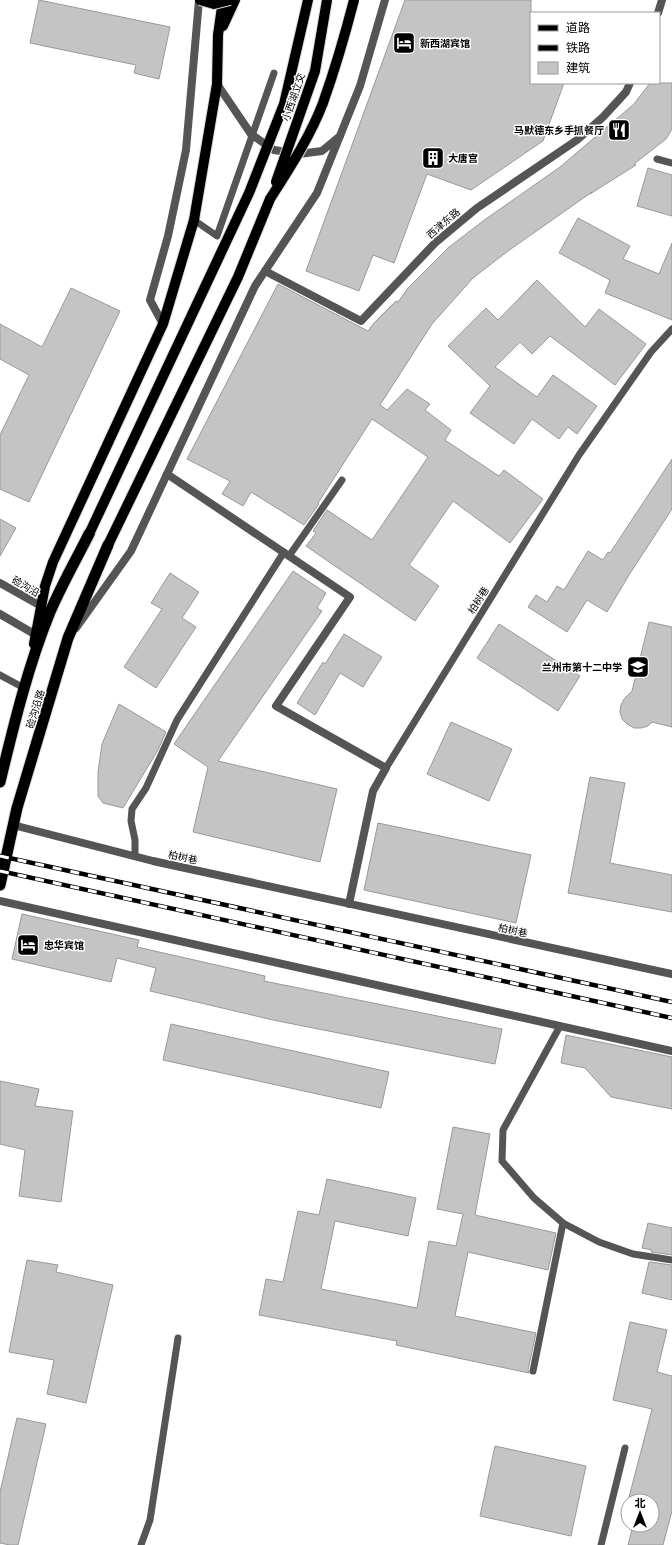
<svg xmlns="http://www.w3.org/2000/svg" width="672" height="1545" viewBox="0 0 672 1545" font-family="'Open Sans','Noto Sans SC',sans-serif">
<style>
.building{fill:#c4c4c4;stroke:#999}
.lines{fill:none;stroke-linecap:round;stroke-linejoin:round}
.primary-casing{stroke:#dbdbdb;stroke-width:12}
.trunk-casing{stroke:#dbdbdb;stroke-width:13}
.service{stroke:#555;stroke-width:7}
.minor{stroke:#555;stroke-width:8}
.tertiary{stroke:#555;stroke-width:8}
.primary{stroke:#000;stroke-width:10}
.trunk{stroke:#000;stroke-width:11}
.rail-casing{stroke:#000;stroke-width:4.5}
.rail{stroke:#fff;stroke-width:3;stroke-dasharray:9;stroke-linecap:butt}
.primary-bridge-casing{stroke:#dbdbdb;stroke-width:12;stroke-linecap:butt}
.tertiary-bridge{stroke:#555;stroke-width:8}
.primary-bridge{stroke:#000;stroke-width:10}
.labels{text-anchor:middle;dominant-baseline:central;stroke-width:3;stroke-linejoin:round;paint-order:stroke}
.poi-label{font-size:10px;font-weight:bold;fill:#000;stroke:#fff;text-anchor:start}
.street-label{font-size:10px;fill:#000;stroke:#fff}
</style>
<rect width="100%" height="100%" fill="#fff"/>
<!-- building -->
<path class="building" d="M 39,0 L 170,27 L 159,79 L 134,73 L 136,65 L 30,43 Z
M 405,0 L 531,0 L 531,83 L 564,83 L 543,141 L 471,190 L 427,174 L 394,263 L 373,255 L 359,291 L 306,271 Z
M 650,83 L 672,83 L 672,129 L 666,139 L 634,164 L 636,165 L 590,194 L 592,192 L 508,251 L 473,278 L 432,324 L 380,405 L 387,410 L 407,389 L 430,404 L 425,410 L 451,430 L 445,440 L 499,476 L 504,470 L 543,499 L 510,543 L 453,501 L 409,565 L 439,586 L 415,621 L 306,546 L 316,533 L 313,531 L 327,510 L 372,540 L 428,457 L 372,419 L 318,503 L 319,504 L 304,525 L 251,492 L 243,506 L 222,494 L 230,481 L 187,459 L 278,284 L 368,331 L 374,323 L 396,301 L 398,302 L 408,288 L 448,248 L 483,221 L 560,167 L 634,104 Z
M 648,168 L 672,175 L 672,216 L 637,206 Z
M 578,218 L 630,246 L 623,259 L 659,274 L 672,243 L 672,320 L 605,293 L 610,280 L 559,253 Z
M 537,280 L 585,327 L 599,309 L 646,344 L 615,385 L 550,336 L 532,354 L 520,342 L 495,367 L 537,397 L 553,375 L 597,406 L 577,434 L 568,427 L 559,439 L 532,419 L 514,444 L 470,413 L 490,386 L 448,346 L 486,308 L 498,320 Z
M 71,288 L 120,311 L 29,502 L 0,489 L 0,435 L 29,375 L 0,359 L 0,324 L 42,347 Z
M 672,459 L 672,509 L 629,575 L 607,612 L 587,600 L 567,632 L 528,607 L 536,595 L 547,602 L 557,586 L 564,590 L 588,551 L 603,560 L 608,552 L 610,553 Z
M 0,519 L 16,528 L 0,556 Z
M 293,571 L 326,593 L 317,608 L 322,611 L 218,761 L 337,789 L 320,862 L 193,832 L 208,767 L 174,744 Z
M 170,573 L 199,592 L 182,618 L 196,627 L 156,688 L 124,667 L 162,609 L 151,603 Z
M 649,622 L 672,627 L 672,727 L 652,722 L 648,726 L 641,728 L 634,728 L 627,724 L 622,719 L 620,712 L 621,705 L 624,699 L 632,691 Z
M 499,624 L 580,676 L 558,711 L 477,658 Z
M 344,634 L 382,657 L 363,687 L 340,673 L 315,715 L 297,703 L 323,662 L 325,664 Z
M 119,704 L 166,732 L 158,750 L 123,808 L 103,803 L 98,796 L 98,772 L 102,744 Z
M 451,722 L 512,749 L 489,801 L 427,774 Z
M 590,777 L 625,783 L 610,863 L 672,875 L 672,912 L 568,893 Z
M 378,823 L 531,855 L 516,923 L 364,890 Z
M 22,914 L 139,940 L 137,947 L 265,976 L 264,981 L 502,1029 L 495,1064 L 273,1020 L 150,991 L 156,968 L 117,958 L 111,982 L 12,959 Z
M 171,1024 L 389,1072 L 381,1108 L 163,1060 Z
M 566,1035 L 672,1057 L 672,1109 L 611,1097 L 585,1068 L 561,1063 Z
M 0,1081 L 39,1089 L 35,1106 L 73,1111 L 61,1202 L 19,1196 L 25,1150 L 0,1144 Z
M 453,1127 L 490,1134 L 475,1215 L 556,1233 L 548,1270 L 468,1252 L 455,1316 L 536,1333 L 528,1370 L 529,1373 L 396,1345 L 397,1341 L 259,1315 L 266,1279 L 283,1282 L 298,1211 L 319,1215 L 327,1179 L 416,1198 L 408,1236 L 335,1221 L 321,1289 L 417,1308 L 429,1241 L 456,1246 L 463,1214 L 437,1209 Z
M 648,1223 L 672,1228 L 672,1255 L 651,1252 L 652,1250 L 642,1248 Z
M 27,1260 L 58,1265 L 56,1272 L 113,1285 L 86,1403 L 47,1394 L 54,1360 L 9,1352 Z
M 649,1262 L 672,1265 L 672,1300 L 642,1293 Z
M 630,1322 L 667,1330 L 657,1372 L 672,1376 L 672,1511 L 663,1545 L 628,1545 L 633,1525 L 652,1525 L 652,1501 L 628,1501 L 652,1409 L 613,1400 Z
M 17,1418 L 46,1424 L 18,1545 L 10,1545 L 0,1543 L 0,1492 Z
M 495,1446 L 586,1466 L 571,1536 L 480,1516 Z"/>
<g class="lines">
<!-- primary casing -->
<g class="primary-casing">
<path id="primary" d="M 223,26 L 235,0
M 108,545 L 238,277 L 270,199
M 34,644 L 45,586 L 53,562 L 163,324 L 194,220 L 217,84 L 218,35 L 223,0"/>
</g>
<!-- trunk casing -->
<g class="trunk-casing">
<path id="trunk" d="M 0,782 C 14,724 28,666 50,612 C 62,584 77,558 90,532
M 0,885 L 17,808 L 68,638 L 108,545"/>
</g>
<!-- service -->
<path class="service" d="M 657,159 L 672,163
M 194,220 L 217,236 L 274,73
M 289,556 L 342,480
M 0,675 L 24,688
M 386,768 L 579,455 L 651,352 L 672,329
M 135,856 L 135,840 L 131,821 L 132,809 L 146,788 L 177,720 L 284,552
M 560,1026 L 503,1130 L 502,1161 L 534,1198 L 563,1223 L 599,1242 L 633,1254 L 672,1260
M 533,1371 L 563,1223
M 141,1545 L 150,1520 L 178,1338
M 601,1545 L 625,1448"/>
<!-- minor -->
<path class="minor" d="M 658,13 L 662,0
M 265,271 L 361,321 L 435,243 L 477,208 L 577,140 L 603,117 L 626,92 L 630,83
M 167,474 L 350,597 L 276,706 L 386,768 L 373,791 L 349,904
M 0,583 L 41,606
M 0,614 L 36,635
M 13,825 L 153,861 L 672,974
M 0,901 L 672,1051"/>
<!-- tertiary -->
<path class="tertiary" d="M 217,84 L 251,134
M 265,144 L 274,150 L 299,154 L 322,151 L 340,136
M 163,324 L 150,300 L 168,236 L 186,150 L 199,0
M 76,628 L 131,551 L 255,286 L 317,193 L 360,86 L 385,0"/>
<!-- primary -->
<use href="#primary" class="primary"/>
<!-- trunk -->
<use href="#trunk" class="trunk"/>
<!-- rail casing -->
<g class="rail-casing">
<path id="rail" d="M 0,856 L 672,1002
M 0,871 L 672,1018"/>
</g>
<!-- rail -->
<use href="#rail" class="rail"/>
<!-- primary-bridge casing -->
<g class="primary-bridge-casing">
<path id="primary-bridge" d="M 200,0 L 214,4 L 230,0
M 276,182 L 315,71 L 327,0
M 270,199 C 289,169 310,137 323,103 C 335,69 345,35 354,0
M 90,532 L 249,193 L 284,104 L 308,0"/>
</g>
<!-- tertiary-bridge -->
<path class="tertiary-bridge" d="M 251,134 L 265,144"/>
<!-- primary-bridge -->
<use href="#primary-bridge" class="primary-bridge"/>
</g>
<!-- icons -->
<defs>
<g id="hotel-square" transform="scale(1.15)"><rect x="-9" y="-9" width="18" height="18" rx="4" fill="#000" stroke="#fff"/><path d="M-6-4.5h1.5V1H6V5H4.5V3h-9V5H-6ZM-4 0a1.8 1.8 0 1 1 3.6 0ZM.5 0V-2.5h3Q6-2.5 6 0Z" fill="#fff"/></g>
<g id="restaurant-square" transform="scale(1.15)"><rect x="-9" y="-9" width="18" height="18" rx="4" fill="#000" stroke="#fff"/><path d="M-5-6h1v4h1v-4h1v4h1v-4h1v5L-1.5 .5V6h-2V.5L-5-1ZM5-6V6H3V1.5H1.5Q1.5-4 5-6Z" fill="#fff"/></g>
<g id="building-square" transform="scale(1.15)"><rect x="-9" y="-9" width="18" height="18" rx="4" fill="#000" stroke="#fff"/><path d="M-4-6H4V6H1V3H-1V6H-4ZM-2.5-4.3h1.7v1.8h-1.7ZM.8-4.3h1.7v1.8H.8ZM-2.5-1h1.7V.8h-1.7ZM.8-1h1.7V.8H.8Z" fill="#fff"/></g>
<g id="school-square" transform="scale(1.15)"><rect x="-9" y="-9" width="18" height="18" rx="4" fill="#000" stroke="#fff"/><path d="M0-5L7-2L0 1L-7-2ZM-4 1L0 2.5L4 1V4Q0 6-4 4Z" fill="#fff"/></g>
</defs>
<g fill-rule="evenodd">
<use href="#hotel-square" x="404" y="43"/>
<use href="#restaurant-square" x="619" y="130"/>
<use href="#building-square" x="433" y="158"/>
<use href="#school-square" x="638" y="667"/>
<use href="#hotel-square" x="28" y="945"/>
</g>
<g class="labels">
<!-- poi labels -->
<g class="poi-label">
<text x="420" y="43">新西湖宾馆</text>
<text x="604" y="130" text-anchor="end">马默德东乡手抓餐厅</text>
<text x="448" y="158">大唐宫</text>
<text x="622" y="667" text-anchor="end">兰州市第十二中学</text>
<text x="44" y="945">忠华宾馆</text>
</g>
<!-- street labels -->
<g class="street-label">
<text transform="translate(293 97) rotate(-71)">小西湖立交</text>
<text transform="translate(443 223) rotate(-41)">西津东路</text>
<text transform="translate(26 586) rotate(30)">硷沟沿</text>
<text transform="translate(478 600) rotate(-58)">柏树巷</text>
<text transform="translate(35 709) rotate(-73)">硷沟沿路</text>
<text transform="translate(183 857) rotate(12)">柏树巷</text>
<text transform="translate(513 930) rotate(12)">柏树巷</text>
</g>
</g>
<!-- legend -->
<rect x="530" y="12" width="130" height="72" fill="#ffffff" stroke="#999999"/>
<rect x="538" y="25" width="20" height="6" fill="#000000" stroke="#999999"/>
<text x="566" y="32" font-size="12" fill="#000000">道路</text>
<rect x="538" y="45" width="20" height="6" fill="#000000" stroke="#999999"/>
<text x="566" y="52" font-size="12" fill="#000000">铁路</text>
<rect x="538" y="62" width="20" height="12" fill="#c4c4c4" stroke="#999999"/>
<text x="566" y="72" font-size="12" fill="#000000">建筑</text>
<!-- north arrow -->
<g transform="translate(640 1513)"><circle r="19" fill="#ffffff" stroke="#999999"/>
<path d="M0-3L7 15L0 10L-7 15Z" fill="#000000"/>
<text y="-6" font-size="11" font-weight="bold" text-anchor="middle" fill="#000000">北</text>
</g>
</svg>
